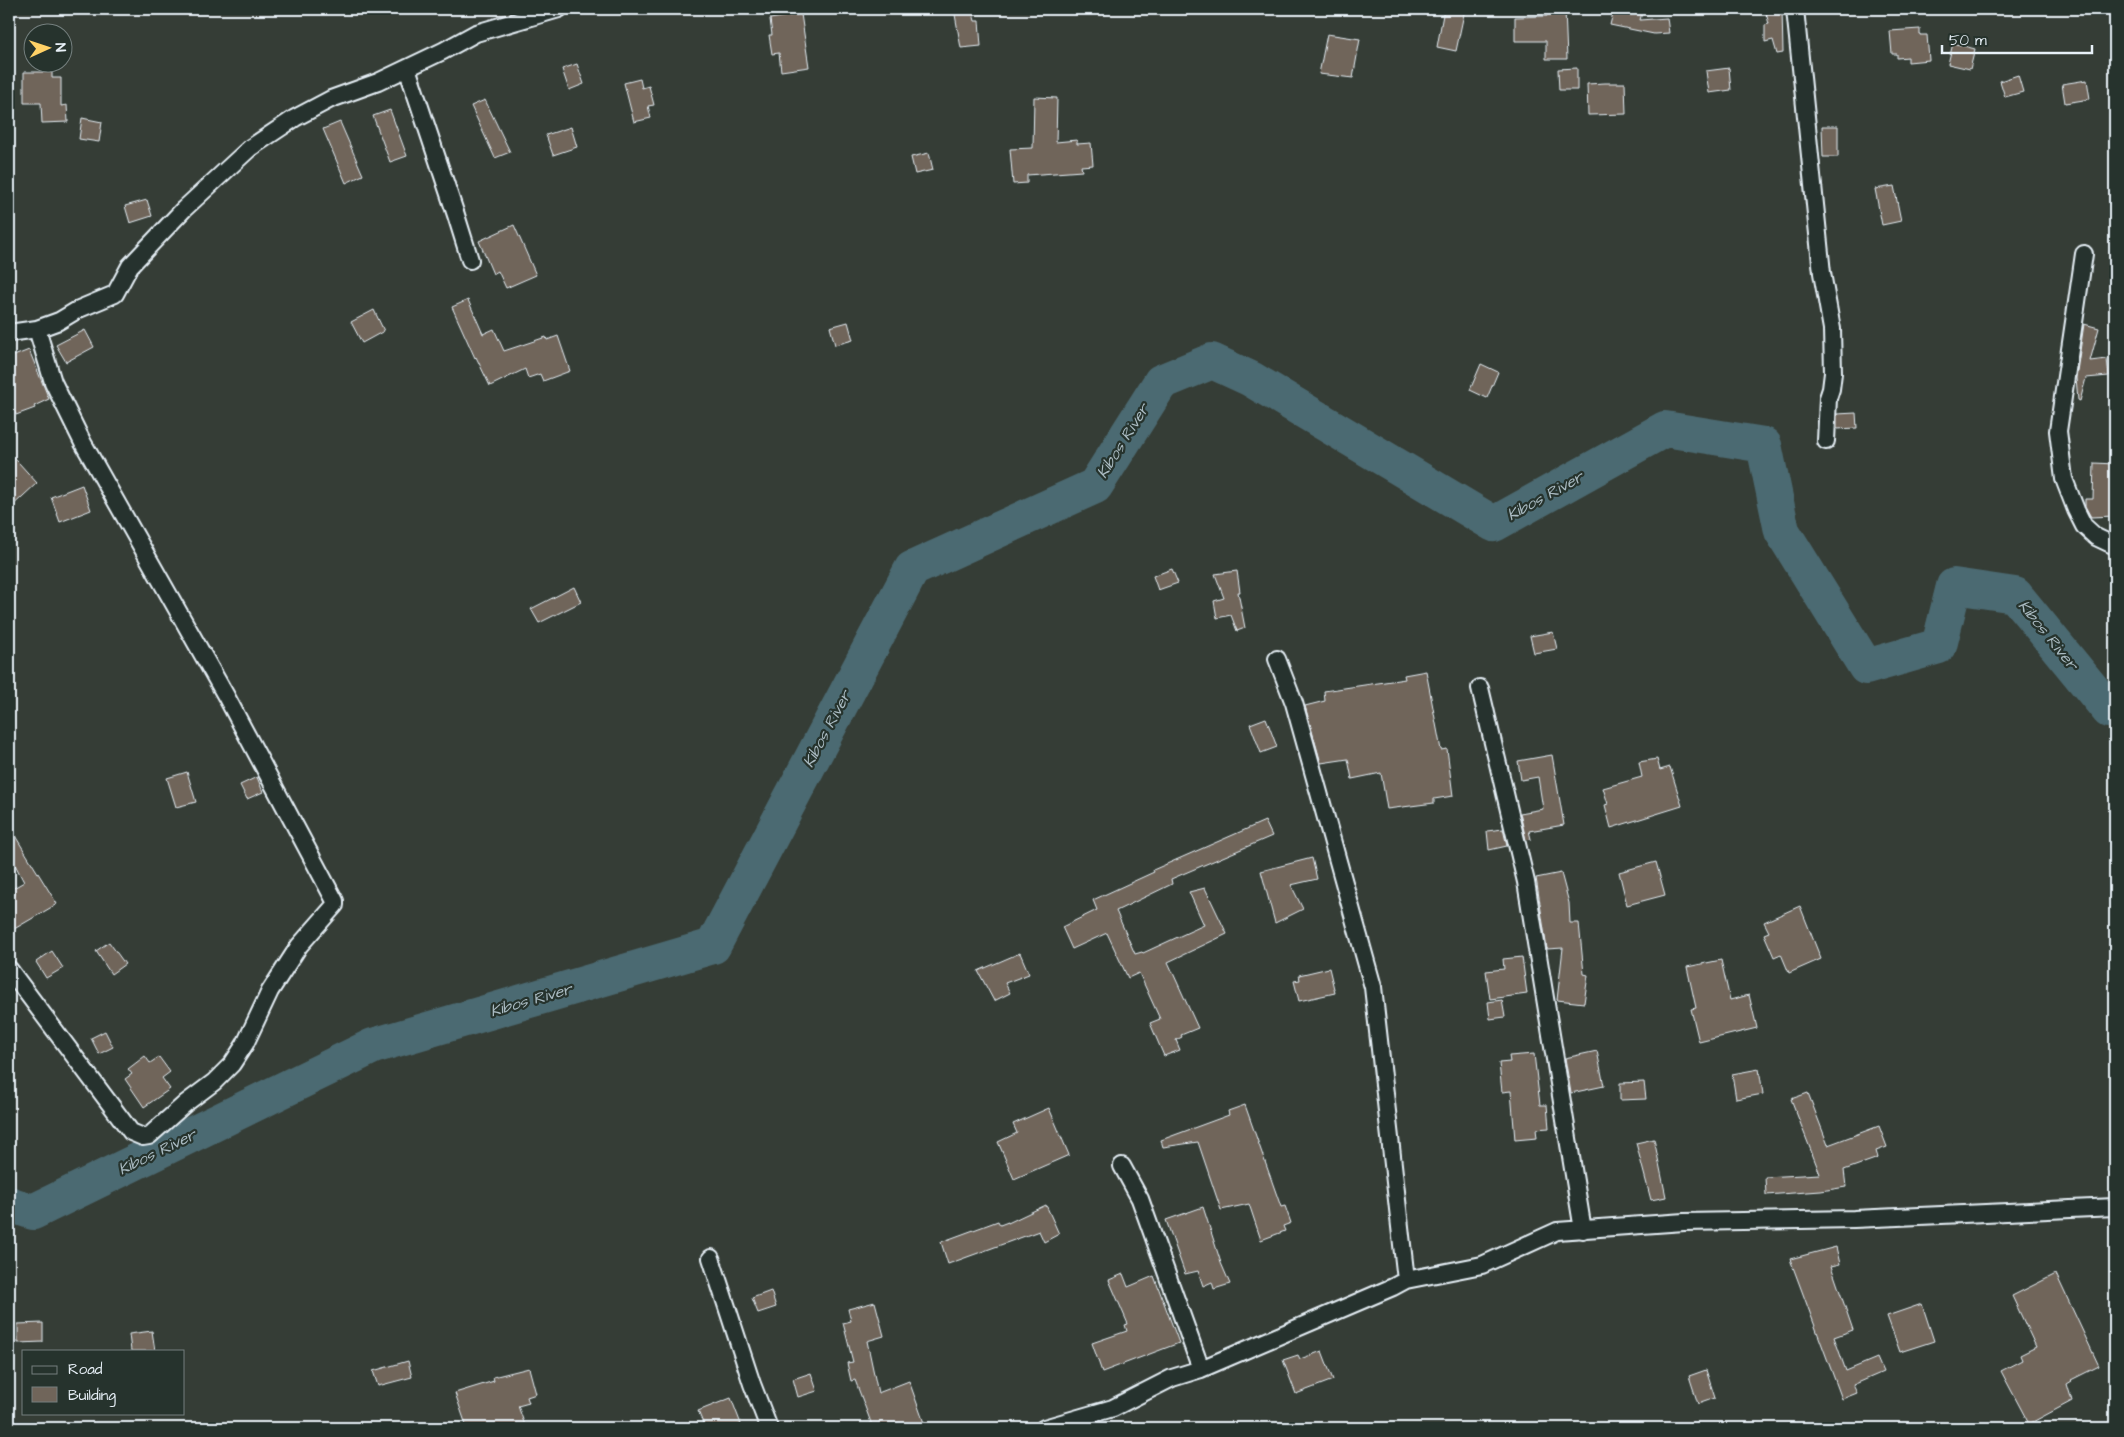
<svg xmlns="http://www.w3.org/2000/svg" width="2124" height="1437" viewBox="0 0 2124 1437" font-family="'Architects Daughter',sans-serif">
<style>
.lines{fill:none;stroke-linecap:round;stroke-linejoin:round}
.river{stroke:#4c6a72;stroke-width:36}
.building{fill:#70655a;stroke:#e8f1f8}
.minor-casing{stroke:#e8f1f8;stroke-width:20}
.minor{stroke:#26332d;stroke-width:16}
.labels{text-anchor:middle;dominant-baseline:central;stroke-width:4.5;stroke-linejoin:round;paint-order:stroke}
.water-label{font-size:16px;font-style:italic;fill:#aabbc2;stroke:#26332d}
</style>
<rect width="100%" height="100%" fill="#353d36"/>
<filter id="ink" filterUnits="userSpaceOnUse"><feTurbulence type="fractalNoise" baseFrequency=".02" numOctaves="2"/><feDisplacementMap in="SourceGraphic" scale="10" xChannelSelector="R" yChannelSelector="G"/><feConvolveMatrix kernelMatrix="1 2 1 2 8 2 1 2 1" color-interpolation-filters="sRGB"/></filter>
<g filter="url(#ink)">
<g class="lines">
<!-- river -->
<path class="river" d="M 9,1204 L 33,1212 L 373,1046 L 713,946 L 912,569 L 1095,486 L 1161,382 L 1212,361 L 1251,379 L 1494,524 L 1665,429 L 1764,445 L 1782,531 L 1866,667 L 1939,646 L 1954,586 L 2015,595 L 2109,710 L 2115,709"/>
</g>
<!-- building -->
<path class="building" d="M 954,9 L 972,9 L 975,21 L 979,21 L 981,46 L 961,48 Z
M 1444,9 L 1465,9 L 1456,51 L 1437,47 Z
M 1547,9 L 1565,9 L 1567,59 L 1546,59 L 1546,41 L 1515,41 L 1515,17 L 1547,16 Z
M 1614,9 L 1643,9 L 1640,20 L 1667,18 L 1669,33 L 1654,34 L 1610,25 Z
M 1765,9 L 1782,9 L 1783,53 L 1777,54 L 1773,40 L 1765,42 L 1765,25 L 1769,24 Z
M 801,14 L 809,67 L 781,71 L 779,53 L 772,54 L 769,35 L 772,35 L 770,19 Z
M 1920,29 L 1920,35 L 1927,35 L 1929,60 L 1908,62 L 1908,57 L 1897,58 L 1897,54 L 1892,54 L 1890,31 Z
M 1327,34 L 1360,39 L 1353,78 L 1319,74 Z
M 1953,43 L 1975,49 L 1970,69 L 1948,64 Z
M 577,64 L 584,84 L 569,90 L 562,69 Z
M 1577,68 L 1577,90 L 1559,90 L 1558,69 Z
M 1729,68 L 1731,90 L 1709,93 L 1706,71 Z
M 24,72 L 52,72 L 52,78 L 61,78 L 61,106 L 67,105 L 68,122 L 42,123 L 41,103 L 24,103 Z
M 2018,75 L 2023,92 L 2005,97 L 2000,81 Z
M 640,79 L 642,88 L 649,86 L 654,105 L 648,106 L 651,118 L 634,122 L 624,83 Z
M 2087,80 L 2090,99 L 2065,103 L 2062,84 Z
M 1605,83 L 1625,83 L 1626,114 L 1588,115 L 1587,84 Z
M 1034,97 L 1057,98 L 1056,142 L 1077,140 L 1077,144 L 1091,143 L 1093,165 L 1081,166 L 1082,171 L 1027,175 L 1027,183 L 1013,184 L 1010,149 L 1033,148 Z
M 485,100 L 510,152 L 495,158 L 471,106 Z
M 390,110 L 407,156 L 390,162 L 373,116 Z
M 82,118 L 102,122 L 99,142 L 79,139 Z
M 340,122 L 363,175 L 346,183 L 323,129 Z
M 1822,126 L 1838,126 L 1838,157 L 1823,157 Z
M 571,127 L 577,147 L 553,155 L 546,135 Z
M 929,153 L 933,170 L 915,174 L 911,157 Z
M 1894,186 L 1901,221 L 1882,225 L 1875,189 Z
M 147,200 L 152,216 L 130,223 L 125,206 Z
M 514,225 L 536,275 L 506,288 L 498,271 L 493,274 L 479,241 Z
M 468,300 L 483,334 L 494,329 L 504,351 L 546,337 L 547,340 L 558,336 L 570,371 L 543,381 L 540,374 L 528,378 L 525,369 L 490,386 L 476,357 L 475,358 L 452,307 Z
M 374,310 L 384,331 L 362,343 L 351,322 Z
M 848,322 L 853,340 L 835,345 L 830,327 Z
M 2084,324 L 2099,328 L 2090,361 L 2107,359 L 2109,376 L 2086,378 L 2080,401 L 2078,400 L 2076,378 Z
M 85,330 L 94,347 L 66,362 L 56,345 Z
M 29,350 L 49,399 L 34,406 L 35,408 L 16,415 L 9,398 L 9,358 Z
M 1481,364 L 1498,372 L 1487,398 L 1470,390 Z
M 1856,413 L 1857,428 L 1837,429 L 1837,414 Z
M 9,452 L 37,483 L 9,509 Z
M 2094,463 L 2115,464 L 2115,516 L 2091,517 L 2085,506 L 2085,499 L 2093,499 Z
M 82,485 L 91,510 L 60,522 L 51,497 Z
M 1172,569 L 1178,583 L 1158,590 L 1153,576 Z
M 1237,571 L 1240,592 L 1238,592 L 1245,628 L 1237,631 L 1231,615 L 1217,618 L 1214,601 L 1224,598 L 1215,574 Z
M 574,587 L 581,602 L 539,623 L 531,609 Z
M 1553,632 L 1557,649 L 1534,653 L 1530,636 Z
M 1426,671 L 1441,750 L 1447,749 L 1453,796 L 1434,799 L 1434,803 L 1387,809 L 1381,773 L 1352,779 L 1348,759 L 1321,763 L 1305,706 L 1325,701 L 1324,691 L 1405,679 L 1404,675 Z
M 1266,718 L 1277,747 L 1261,753 L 1250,724 Z
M 1552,755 L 1564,825 L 1529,831 L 1531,839 L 1526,840 L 1520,813 L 1543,809 L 1538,777 L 1521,780 L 1518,761 Z
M 1657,759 L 1660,770 L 1670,767 L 1682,806 L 1611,828 L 1605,805 L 1608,804 L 1603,788 L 1642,777 L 1639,762 Z
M 187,772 L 196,802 L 176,807 L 167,778 Z
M 257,777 L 263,792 L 247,799 L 240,785 Z
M 1265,821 L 1272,836 L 1171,879 L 1172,884 L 1116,911 L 1135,954 L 1142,952 L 1143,953 L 1204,925 L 1189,892 L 1205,888 L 1227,934 L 1168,962 L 1198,1028 L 1181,1035 L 1182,1037 L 1176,1040 L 1180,1050 L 1164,1056 L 1150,1023 L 1160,1019 L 1139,973 L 1128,978 L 1107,933 L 1072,949 L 1062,927 L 1097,910 L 1093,900 L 1154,872 L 1153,870 Z
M 9,826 L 57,904 L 9,932 L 9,899 L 15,895 L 12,889 L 24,882 L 9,853 Z
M 1503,829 L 1507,846 L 1489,850 L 1487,831 Z
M 1312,858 L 1317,879 L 1291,885 L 1303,909 L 1275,923 L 1261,871 Z
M 1656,862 L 1665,895 L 1627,905 L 1619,872 Z
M 1561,873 L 1569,903 L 1570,923 L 1579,923 L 1584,974 L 1588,975 L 1584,1003 L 1557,1000 L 1563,948 L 1547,949 L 1536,878 Z
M 1800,906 L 1821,959 L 1789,973 L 1781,954 L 1774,957 L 1764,934 L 1769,932 L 1764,922 Z
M 109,942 L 125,964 L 111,974 L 96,951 Z
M 52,951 L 63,968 L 46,978 L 36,962 Z
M 1020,953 L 1029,974 L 1005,983 L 1010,993 L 994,1001 L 978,971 Z
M 1522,957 L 1527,994 L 1490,999 L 1486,971 L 1504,969 L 1503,959 Z
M 1721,960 L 1730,1000 L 1749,995 L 1757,1028 L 1699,1042 L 1691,1009 L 1696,1008 L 1687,967 Z
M 1329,968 L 1335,993 L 1299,1001 L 1294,981 L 1300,980 L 1299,975 Z
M 1502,1000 L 1505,1017 L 1490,1019 L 1488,1002 Z
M 105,1031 L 113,1047 L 99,1054 L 91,1038 Z
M 1597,1051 L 1604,1086 L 1571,1093 L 1565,1058 Z
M 1534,1054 L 1540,1105 L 1547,1105 L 1549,1128 L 1536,1129 L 1537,1138 L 1515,1140 L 1511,1091 L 1502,1092 L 1499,1063 L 1510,1062 L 1509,1056 Z
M 145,1056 L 150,1063 L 159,1057 L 170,1072 L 162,1078 L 170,1089 L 144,1107 L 125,1079 L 132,1074 L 128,1069 Z
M 1759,1069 L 1763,1094 L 1736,1099 L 1732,1074 Z
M 1644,1082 L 1646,1099 L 1620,1100 L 1620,1083 Z
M 1808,1093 L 1828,1145 L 1879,1126 L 1887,1147 L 1876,1151 L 1878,1158 L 1844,1170 L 1846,1187 L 1821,1191 L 1766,1195 L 1765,1177 L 1820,1174 L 1791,1099 Z
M 1245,1105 L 1281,1207 L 1285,1206 L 1291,1223 L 1283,1226 L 1285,1231 L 1261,1240 L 1249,1204 L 1221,1210 L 1198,1142 L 1163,1147 L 1161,1140 L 1229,1115 L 1228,1111 Z
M 1049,1108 L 1069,1155 L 1014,1179 L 998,1142 L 1017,1133 L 1013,1124 Z
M 1654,1139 L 1666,1197 L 1651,1200 L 1636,1143 Z
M 1046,1205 L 1059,1234 L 1044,1242 L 1039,1231 L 948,1264 L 941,1242 L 998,1221 L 1000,1225 L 1008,1222 L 1008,1223 Z
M 1203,1207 L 1221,1263 L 1230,1284 L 1214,1289 L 1212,1282 L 1203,1286 L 1198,1271 L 1185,1274 L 1166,1220 Z
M 1836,1247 L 1840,1264 L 1831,1266 L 1853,1330 L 1834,1337 L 1846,1371 L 1877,1358 L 1883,1372 L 1853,1385 L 1857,1393 L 1842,1399 L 1790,1259 Z
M 1123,1274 L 1128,1287 L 1154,1276 L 1179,1343 L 1102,1372 L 1092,1343 L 1127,1331 L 1125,1325 L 1128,1324 L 1109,1280 Z
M 2056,1274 L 2099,1366 L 2071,1380 L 2072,1381 L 2067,1384 L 2072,1401 L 2029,1424 L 2001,1371 L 2022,1360 L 2020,1355 L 2036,1347 L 2012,1296 Z
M 771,1291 L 776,1307 L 758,1313 L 752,1298 Z
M 875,1302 L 884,1336 L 867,1341 L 878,1393 L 909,1381 L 924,1423 L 911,1428 L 873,1428 L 855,1380 L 851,1381 L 847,1363 L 853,1362 L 843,1323 L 851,1321 L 848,1309 Z
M 1922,1304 L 1934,1341 L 1900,1352 L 1887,1316 Z
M 43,1323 L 43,1342 L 18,1343 L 18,1324 Z
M 152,1331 L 155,1351 L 131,1351 L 129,1334 Z
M 1322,1351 L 1333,1380 L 1296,1394 L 1283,1360 L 1298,1355 L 1300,1359 Z
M 408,1361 L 412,1377 L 378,1386 L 373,1371 Z
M 529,1368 L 536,1394 L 527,1397 L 529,1403 L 518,1406 L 526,1428 L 467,1428 L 455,1393 L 494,1381 L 493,1377 Z
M 1706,1370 L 1715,1398 L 1698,1404 L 1689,1376 Z
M 811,1373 L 817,1391 L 798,1397 L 793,1379 Z
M 731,1398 L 741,1424 L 732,1428 L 705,1428 L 698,1411 Z"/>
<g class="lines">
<!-- minor casing -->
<g class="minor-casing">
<path id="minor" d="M 1795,9 L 1822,273 L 1832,329 L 1833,373 L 1831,389 L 1828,398 L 1826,441
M 407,68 L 456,215 L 470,260
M 2084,254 L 2058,431 L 2064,479 L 2076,510 L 2084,526 L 2096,537 L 2115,546
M 9,333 L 37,329 L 59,321 L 79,309 L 115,294 L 130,266 L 184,209 L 250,148 L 295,118 L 331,99 L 378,82 L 443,51 L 476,33 L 559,9
M 1277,659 L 1294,703 L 1373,987 L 1406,1280
M 1480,688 L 1526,882 L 1583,1230
M 9,969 L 131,1132 L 143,1137 L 149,1136 L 186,1103 L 214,1082 L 232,1064 L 245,1044 L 270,991 L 299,946 L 335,905 L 335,901 L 226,696 L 83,443 L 53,382 L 37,329
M 1122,1166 L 1140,1199 L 1201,1369
M 711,1258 L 752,1384 L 769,1428
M 1044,1428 L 1113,1408 L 1172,1378 L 1201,1369 L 1393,1287 L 1406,1280 L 1482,1265 L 1557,1231 L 1684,1222 L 1854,1219 L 2115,1207"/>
</g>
<!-- minor -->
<use href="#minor" class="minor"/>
</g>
</g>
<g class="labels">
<!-- water labels -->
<g class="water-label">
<text transform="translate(1123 441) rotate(-58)">Kibos River</text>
<text transform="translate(1545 496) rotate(-29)">Kibos River</text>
<text transform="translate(2048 635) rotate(51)">Kibos River</text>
<text transform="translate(827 729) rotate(-62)">Kibos River</text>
<text transform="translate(531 1000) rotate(-16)">Kibos River</text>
<text transform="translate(157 1152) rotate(-26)">Kibos River</text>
</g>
</g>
<!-- margin -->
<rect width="2124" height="1437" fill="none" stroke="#26332d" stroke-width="30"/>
<rect x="15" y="15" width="2094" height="1407" fill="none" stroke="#e8f1f8" stroke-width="2" filter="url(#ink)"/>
<!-- legend -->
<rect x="22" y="1350" width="162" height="65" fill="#26332d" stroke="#747f7e"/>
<rect x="32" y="1366" width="25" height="8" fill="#26332d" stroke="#747f7e"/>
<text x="68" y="1374" font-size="15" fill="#e8f1f8">Road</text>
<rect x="32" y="1387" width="25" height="15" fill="#70655a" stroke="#747f7e"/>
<text x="68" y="1400" font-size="15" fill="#e8f1f8">Building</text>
<!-- north arrow -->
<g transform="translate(48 48) rotate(87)"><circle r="24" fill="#26332d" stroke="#747f7e"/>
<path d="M0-4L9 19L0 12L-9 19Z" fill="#ffd166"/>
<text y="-8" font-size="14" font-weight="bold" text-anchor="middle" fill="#e8f1f8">N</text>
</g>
<!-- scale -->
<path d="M1942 45v8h150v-8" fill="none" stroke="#e8f1f8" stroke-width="2.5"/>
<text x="1949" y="45" font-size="15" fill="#e8f1f8" stroke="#26332d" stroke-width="4" paint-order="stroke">50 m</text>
</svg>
